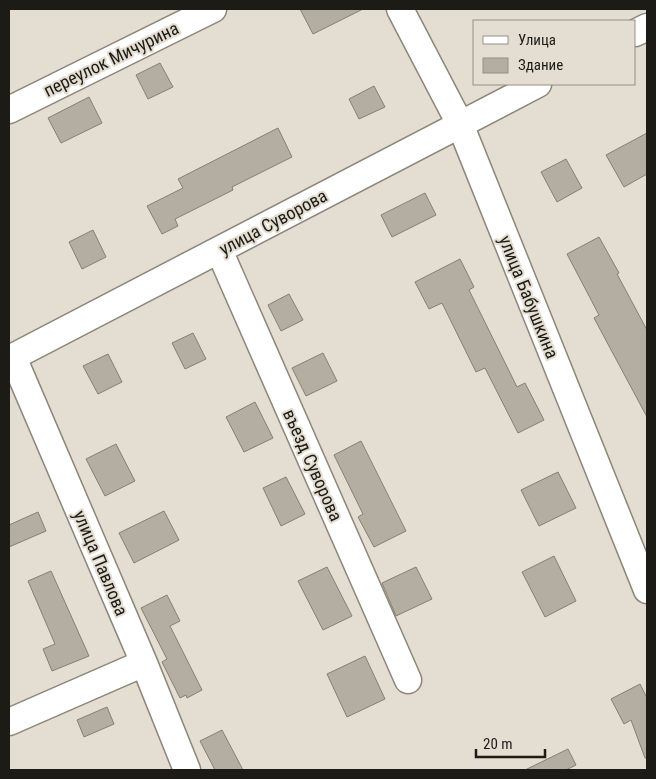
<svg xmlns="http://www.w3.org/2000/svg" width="656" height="779" viewBox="0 0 656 779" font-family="'Roboto Condensed',sans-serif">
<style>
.building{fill:#b4ada1;stroke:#857f74}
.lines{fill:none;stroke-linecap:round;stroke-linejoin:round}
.minor-casing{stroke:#8c867b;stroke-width:29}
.minor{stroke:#fff;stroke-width:26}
.labels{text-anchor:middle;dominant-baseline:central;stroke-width:4;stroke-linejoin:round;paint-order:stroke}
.street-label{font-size:18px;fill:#1d1b16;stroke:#e4ddd1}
</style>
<rect width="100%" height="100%" fill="#e4ddd1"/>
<!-- building -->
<path class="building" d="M 300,9 L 363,9 L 313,34 Z
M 160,63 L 173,87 L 148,99 L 136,75 Z
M 374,86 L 385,107 L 359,119 L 349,99 Z
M 89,97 L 102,123 L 61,143 L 48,118 Z
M 278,128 L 292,157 L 232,187 L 233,190 L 175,219 L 178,226 L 162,234 L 147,206 L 183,188 L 178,179 Z
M 647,133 L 647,174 L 624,187 L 606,155 Z
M 566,159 L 582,188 L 557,202 L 541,172 Z
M 425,193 L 436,215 L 392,237 L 381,215 Z
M 93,230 L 106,257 L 82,269 L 69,242 Z
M 599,237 L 619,273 L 617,274 L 647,330 L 647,417 L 594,318 L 599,315 L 567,254 Z
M 460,259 L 474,287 L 469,290 L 517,387 L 525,383 L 544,420 L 518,433 L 485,368 L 476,372 L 442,303 L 429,309 L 415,282 Z
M 289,294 L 303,320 L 281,331 L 268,305 Z
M 193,333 L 206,359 L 185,369 L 172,343 Z
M 323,353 L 337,381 L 306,396 L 292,368 Z
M 108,354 L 122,382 L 98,394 L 83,366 Z
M 255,402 L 273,438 L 244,452 L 226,417 Z
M 361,441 L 406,531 L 374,547 L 358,517 L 363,514 L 334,455 Z
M 116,444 L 135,481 L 105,496 L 86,459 Z
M 558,472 L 576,508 L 539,526 L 521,490 Z
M 286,477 L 305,514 L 281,526 L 263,488 Z
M 164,511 L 179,540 L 134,563 L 119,533 Z
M 38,512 L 46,531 L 9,547 L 9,525 Z
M 554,556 L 576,601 L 545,617 L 522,572 Z
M 327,567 L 352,616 L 323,630 L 298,581 Z
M 416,567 L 432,599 L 396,616 L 382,583 Z
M 51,571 L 89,656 L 52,671 L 43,649 L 55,644 L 28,581 Z
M 167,595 L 180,621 L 170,626 L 202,690 L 187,698 L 186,695 L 180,698 L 162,662 L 167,659 L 141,608 Z
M 365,656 L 385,699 L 347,717 L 327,674 Z
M 640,684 L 647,698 L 647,758 L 645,758 L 631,720 L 624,724 L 611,699 Z
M 107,707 L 114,724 L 84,737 L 77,720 Z
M 222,730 L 243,770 L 215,770 L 200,741 Z
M 568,749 L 576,765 L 566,770 L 525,770 Z"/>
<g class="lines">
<!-- minor casing -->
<g class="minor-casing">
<path id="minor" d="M 400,9 L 460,124 L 647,590
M 635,33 L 647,27
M 9,110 L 213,9
M 219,250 L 408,680
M 13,357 L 144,663 L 187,770
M 9,359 L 538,84
M 9,722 L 144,663"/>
</g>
<!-- minor -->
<use href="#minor" class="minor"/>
</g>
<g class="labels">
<!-- street labels -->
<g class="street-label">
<text transform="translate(111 59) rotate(-26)">переулок Мичурина</text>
<text transform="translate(273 222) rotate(-28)">улица Суворова</text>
<text transform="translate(529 297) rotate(68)">улица Бабушкина</text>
<text transform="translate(313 465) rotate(66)">въезд Суворова</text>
<text transform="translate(101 563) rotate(67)">улица Павлова</text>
</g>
</g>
<!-- border -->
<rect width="656" height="779" fill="none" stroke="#1d1b16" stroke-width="20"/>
<!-- legend -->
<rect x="473" y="20" width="162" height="65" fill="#e4ddd1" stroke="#948f86"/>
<rect x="483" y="36" width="25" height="8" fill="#ffffff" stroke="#948f86"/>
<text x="518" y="45" font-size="15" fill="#1d1b16">Улица</text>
<rect x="483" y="58" width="25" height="15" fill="#b4ada1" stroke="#948f86"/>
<text x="518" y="70" font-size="15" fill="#1d1b16">Здание</text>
<!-- scale -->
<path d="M476 749v8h69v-8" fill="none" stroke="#1d1b16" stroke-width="2.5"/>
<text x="483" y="749" font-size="15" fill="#1d1b16" stroke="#e4ddd1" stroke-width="4" paint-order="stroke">20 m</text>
</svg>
